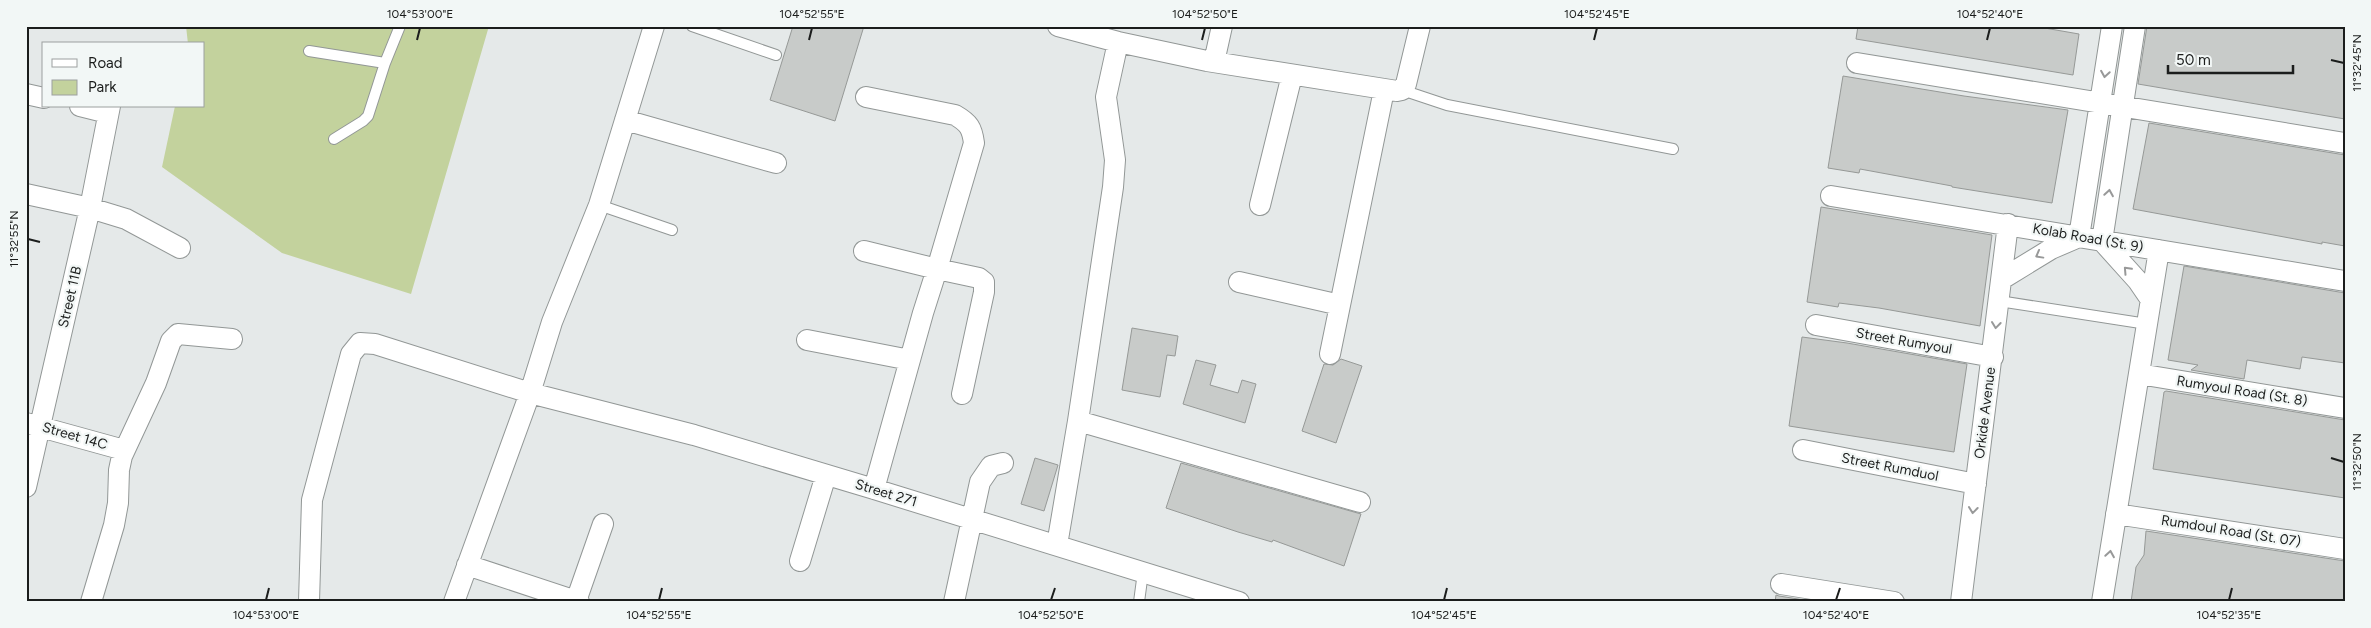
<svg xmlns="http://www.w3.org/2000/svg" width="2371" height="628" viewBox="0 0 2371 628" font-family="Figtree,sans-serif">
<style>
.green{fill:#c3d29d}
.building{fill:#c8cbc9;stroke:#969997}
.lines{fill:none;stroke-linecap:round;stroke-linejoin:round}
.lane-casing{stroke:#929796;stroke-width:12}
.street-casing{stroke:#929796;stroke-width:22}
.lane{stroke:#fff;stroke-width:10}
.street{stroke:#fff;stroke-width:20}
.oneway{stroke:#989999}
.ticks{fill:none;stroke:#1b1d1c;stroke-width:2}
.labels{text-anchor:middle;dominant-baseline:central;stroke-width:4.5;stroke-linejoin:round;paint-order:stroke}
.street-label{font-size:14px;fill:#1b1d1c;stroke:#f2f7f6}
.neatline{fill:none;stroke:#1b1d1c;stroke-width:2}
.ticks-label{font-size:12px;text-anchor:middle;fill:#1b1d1c}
</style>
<rect width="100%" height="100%" fill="#e5e9e9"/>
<!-- green -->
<path class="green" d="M 186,26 L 489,26 L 411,294 L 282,253 L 162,167 L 175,106 L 204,106 L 204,44 L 188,44 Z"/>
<!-- building -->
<path class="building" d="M 793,26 L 864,26 L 835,121 L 770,100 Z
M 1858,26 L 2033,26 L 2079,34 L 2073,75 L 1856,39 Z
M 2147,26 L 2345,26 L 2345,119 L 2138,84 Z
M 1843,76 L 1964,96 L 2068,110 L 2052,203 L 1952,187 L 1952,186 L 1860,169 L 1859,173 L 1828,168 Z
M 2149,123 L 2345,155 L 2345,246 L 2322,242 L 2322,244 L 2133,209 Z
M 1821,207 L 1992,235 L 1980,326 L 1879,308 L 1839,303 L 1838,307 L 1807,302 Z
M 2184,266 L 2345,293 L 2345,363 L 2302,357 L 2300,369 L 2247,360 L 2244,379 L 2191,370 L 2198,365 L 2168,360 Z
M 1132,328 L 1178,336 L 1175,356 L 1167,355 L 1160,397 L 1122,390 Z
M 1802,337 L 1847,343 L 1967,364 L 1954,452 L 1789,426 Z
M 1341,359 L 1362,366 L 1336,443 L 1302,431 L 1324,364 L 1333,365 Z
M 1196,360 L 1216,365 L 1210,385 L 1238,393 L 1242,380 L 1256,384 L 1245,423 L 1183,404 Z
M 2166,391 L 2345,420 L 2345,498 L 2153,469 L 2164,392 Z
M 1035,458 L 1058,465 L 1044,511 L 1021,504 Z
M 1181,463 L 1361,514 L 1344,566 L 1273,540 L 1272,542 L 1238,532 L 1166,508 Z
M 2146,531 L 2345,561 L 2345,602 L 2131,602 L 2136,567 L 2144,555 Z
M 1776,595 L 1779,596 L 1817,602 L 1775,602 Z"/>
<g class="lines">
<!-- lane casing -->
<g class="lane-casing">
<path id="lane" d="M 692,26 L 776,55
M 309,51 L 385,63 L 400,26
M 1402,90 L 1447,105 L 1673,149
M 334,139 L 363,121 L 368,116 L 385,63
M 599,205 L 672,230
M 1999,301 L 2147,324
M 1139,602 L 1143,572"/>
</g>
<!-- street casing -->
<g class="street-casing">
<path id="street" d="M 1058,26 L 1118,42 L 1207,61 L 1397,91 L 1402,90 L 1406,84 L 1420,26
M 2135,26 L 2102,241 L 2138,281 L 2151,300
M 1214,62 L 1222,26
M 1857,63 L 2345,143
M 26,94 L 44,98
M 866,97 L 955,115 C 969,123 972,128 974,143 L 937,269 L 979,278 L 984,282 L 984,292 L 962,394
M 80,106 L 108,113
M 625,120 L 776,163
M 26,194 L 90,208 L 126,219 L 180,248
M 1831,196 L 2345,281
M 1260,205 L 1292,75
M 864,251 L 937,269 L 923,313 L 874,489
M 2002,279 L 2051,249 L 2079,237 L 2112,26
M 1239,282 L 1340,305
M 1816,325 L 1993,357
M 807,340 L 910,360
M 1330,354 L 1384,90
M 2139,374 L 2345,408
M 1078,421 L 1360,502
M 26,423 L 124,450
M 1803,450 L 1976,484
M 26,487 L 90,208 L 110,106
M 2116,514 L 2345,549
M 1057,545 L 1078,421 L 1113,187 L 1115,160 L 1106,97 L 1118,42
M 800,561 L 826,475
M 467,565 L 579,602
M 1781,584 L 1894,602
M 576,601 L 603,524
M 91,602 L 114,525 L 118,503 L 119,470 L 122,456 L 156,383 L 171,341 L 178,334 L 232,339
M 309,602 L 312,500 L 351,354 L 360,343 L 375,344 L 530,393 L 694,435 L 874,489 L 1239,602
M 454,602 L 530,393 L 552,322 L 599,205 L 654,26
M 954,602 L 980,482 L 991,466 L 1003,463
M 1961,602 L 2008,224
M 2102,602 L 2159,250"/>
</g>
<!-- lane -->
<use href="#lane" class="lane"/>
<!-- street -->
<use href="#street" class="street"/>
</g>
<!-- one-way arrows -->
<defs><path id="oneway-chevron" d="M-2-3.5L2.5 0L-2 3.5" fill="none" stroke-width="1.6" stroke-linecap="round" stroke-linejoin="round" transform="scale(1.25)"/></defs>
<g class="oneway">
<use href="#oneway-chevron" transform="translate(2105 74) rotate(99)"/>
<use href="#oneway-chevron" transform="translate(2109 193) rotate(-81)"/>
<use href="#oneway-chevron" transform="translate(2039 255) rotate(151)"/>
<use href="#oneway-chevron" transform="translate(2127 270) rotate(-133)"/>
<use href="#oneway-chevron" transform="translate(1996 325) rotate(97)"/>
<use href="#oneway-chevron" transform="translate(1973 510) rotate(97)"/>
<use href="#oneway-chevron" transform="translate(2110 554) rotate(-81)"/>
</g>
<!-- ticks -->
<path class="ticks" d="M 417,40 L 420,28M 809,40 L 812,28M 1202,40 L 1205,28M 1594,40 L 1597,28M 1987,40 L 1990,28M 2331,60 L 2344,63M 28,239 L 40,242M 2331,458 L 2344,462M 266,600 L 269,588M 659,600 L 662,588M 1051,600 L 1055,588M 1444,600 L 1447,588M 1836,600 L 1840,588M 2229,600 L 2232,588"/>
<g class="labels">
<!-- street labels -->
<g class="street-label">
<text transform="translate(2088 238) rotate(10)">Kolab Road (St. 9)</text>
<text transform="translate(70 297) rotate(-77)">Street 11B</text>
<text transform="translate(1904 341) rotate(10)">Street Rumyoul</text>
<text transform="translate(2242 391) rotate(9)">Rumyoul Road (St. 8)</text>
<text transform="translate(1985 413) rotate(-83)">Orkide Avenue</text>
<text transform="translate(75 436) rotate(16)">Street 14C</text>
<text transform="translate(1890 467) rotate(11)">Street Rumduol</text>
<text transform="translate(886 493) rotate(17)">Street 271</text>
<text transform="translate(2231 531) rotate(9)">Rumdoul Road (St. 07)</text>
</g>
</g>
<!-- border -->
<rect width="2371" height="628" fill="none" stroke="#f2f7f6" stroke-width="55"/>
<!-- legend -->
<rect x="42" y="42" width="162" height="65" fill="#f2f7f6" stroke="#9ca09f"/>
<rect x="52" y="59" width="25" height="8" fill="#ffffff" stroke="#9ca09f"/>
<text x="88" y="68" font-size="15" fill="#1b1d1c">Road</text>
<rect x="52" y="80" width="25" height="15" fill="#c3d29d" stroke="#9ca09f"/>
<text x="88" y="92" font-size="15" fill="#1b1d1c">Park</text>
<!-- scale -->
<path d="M2168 65v8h125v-8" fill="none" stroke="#1b1d1c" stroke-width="2.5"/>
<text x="2176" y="65" font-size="15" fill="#1b1d1c" stroke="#f2f7f6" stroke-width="4" paint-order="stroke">50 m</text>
<rect x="28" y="28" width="2316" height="572" class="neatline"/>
<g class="ticks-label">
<text x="420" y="18">104°53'00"E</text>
<text x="812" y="18">104°52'55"E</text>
<text x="1205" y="18">104°52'50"E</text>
<text x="1597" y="18">104°52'45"E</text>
<text x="1990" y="18">104°52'40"E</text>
<text transform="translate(2357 63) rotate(-90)" y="4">11°32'45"N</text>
<text transform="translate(14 239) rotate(-90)" y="4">11°32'55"N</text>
<text transform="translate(2357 462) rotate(-90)" y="4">11°32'50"N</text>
<text x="266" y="619">104°53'00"E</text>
<text x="659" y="619">104°52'55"E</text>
<text x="1051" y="619">104°52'50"E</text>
<text x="1444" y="619">104°52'45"E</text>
<text x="1836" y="619">104°52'40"E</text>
<text x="2229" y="619">104°52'35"E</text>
</g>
</svg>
